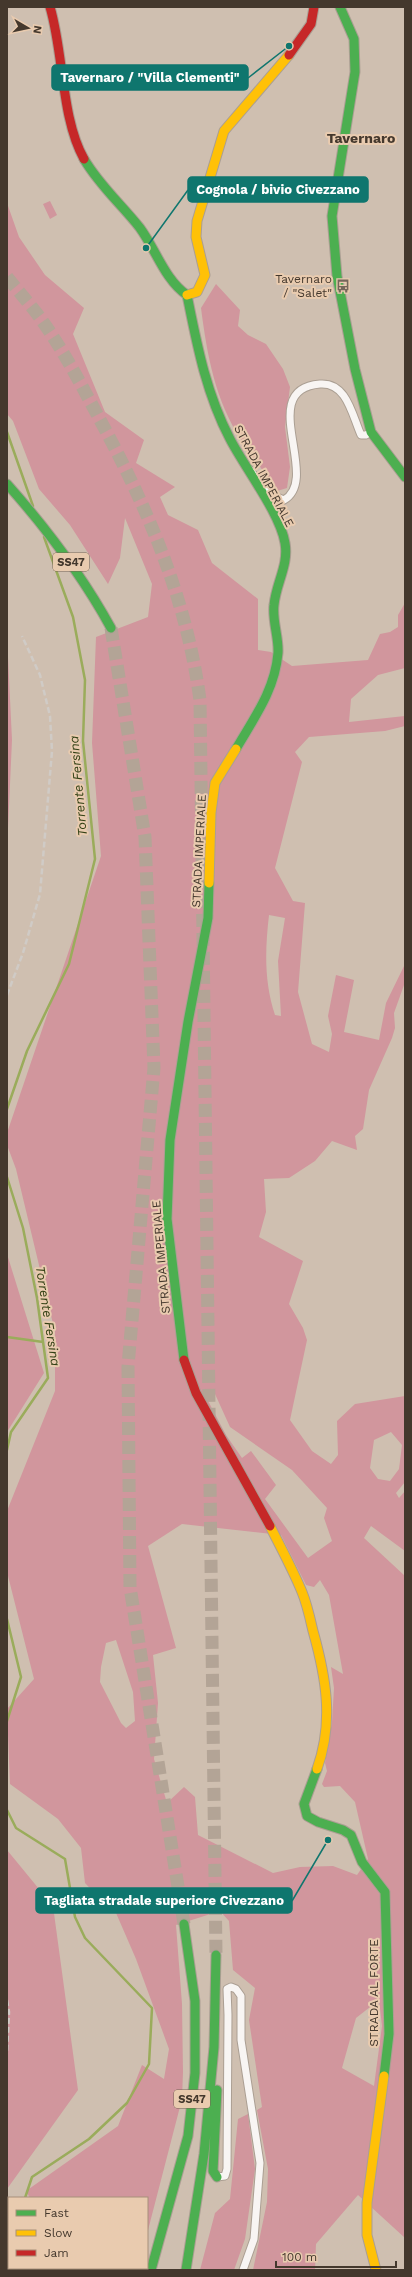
<svg xmlns="http://www.w3.org/2000/svg" width="412" height="2277" viewBox="0 0 412 2277" font-family="'Work Sans',sans-serif">
<style>
.green{fill:#d1969d;fill-rule:evenodd}
.lines{fill:none;stroke-linecap:round;stroke-linejoin:round}
.stream{stroke:#9aac5b;stroke-width:2.5}
.highway-tunnel{stroke:#b3a496;stroke-width:13;stroke-dasharray:13 6;stroke-linecap:butt}
.street-casing{stroke:#ab9f93;stroke-width:9}
.fast-casing{stroke:#ab9f93;stroke-width:11}
.slow-casing{stroke:#ab9f93;stroke-width:11}
.jam-casing{stroke:#ab9f93;stroke-width:11}
.street{stroke:#f8f5f3;stroke-width:7}
.fast{stroke:#4caf50;stroke-width:9}
.slow{stroke:#ffc107;stroke-width:9}
.jam{stroke:#c62828;stroke-width:9}
.rail{stroke:#d0cbc6;stroke-width:2.5;stroke-dasharray:6 3;stroke-linecap:butt}
.labels{text-anchor:middle;dominant-baseline:central;stroke-width:4;stroke-linejoin:round;paint-order:stroke}
.shield{fill:#e9cbaf;stroke:#766454;stroke-width:1}
.shield-label{font-size:11px;font-weight:bold;fill:#44382d}
.poi-label{font-size:12px;fill:#44382d;stroke:#e9cbaf;text-anchor:end}
.street-label{font-size:12px;fill:#44382d;stroke:#e9cbaf}
.water-label{font-size:13px;font-style:italic;fill:#334115;stroke:#e9cbaf}
.quarter-label{font-size:14px;font-weight:bold;fill:#44382d;stroke:#e9cbaf}
.leader{fill:none;stroke:#0f766e;stroke-width:1.5}
.callout-dot{fill:#0f766e;stroke:#e9cbaf;stroke-width:1.5}
.callout{fill:#0f766e;stroke:#0f766e;stroke-width:1.5}
.callout-label{font-size:13px;text-anchor:middle;font-weight:bold;fill:#fff}
</style>
<rect width="100%" height="100%" fill="#cfbfb0"/>
<!-- green -->
<path class="green" d="M 50,201 L 57,215 L 50,219 L 43,204 Z
M 7,203 L 19,237 L 45,275 L 84,308 L 73,334 L 105,412 L 144,440 L 136,463 L 175,487 L 160,497 L 168,515 L 198,530 L 212,563 L 258,599 L 258,650 L 271,652 L 292,666 L 368,660 L 380,634 L 390,632 L 398,627 L 398,615 L 405,603 L 405,668 L 378,675 L 351,699 L 349,722 L 405,716 L 405,726 L 385,731 L 309,737 L 295,752 L 302,762 L 275,868 L 293,901 L 305,903 L 298,992 L 312,1044 L 329,1052 L 332,1034 L 328,1016 L 336,975 L 354,980 L 344,1032 L 379,1040 L 386,1003 L 405,964 L 404,985 L 394,1013 L 395,1028 L 392,1038 L 369,1090 L 363,1129 L 355,1136 L 357,1150 L 332,1141 L 315,1161 L 289,1178 L 264,1179 L 266,1212 L 259,1237 L 303,1261 L 289,1304 L 303,1328 L 307,1340 L 290,1420 L 312,1451 L 331,1464 L 338,1455 L 337,1421 L 355,1404 L 405,1396 L 405,1482 L 396,1493 L 399,1498 L 405,1491 L 405,1551 L 371,1526 L 364,1538 L 405,1576 L 405,2238 L 358,2195 L 316,2244 L 315,2270 L 253,2270 L 267,2202 L 268,2169 L 257,2110 L 262,2107 L 249,2020 L 255,1988 L 233,1970 L 229,1921 L 220,1911 L 176,1925 L 182,2004 L 183,2072 L 182,2099 L 147,2234 L 147,2198 L 30,2198 L 26,2191 L 118,2126 L 142,2065 L 164,2079 L 169,2049 L 136,1959 L 113,1906 L 103,1902 L 85,1883 L 81,1848 L 58,1819 L 10,1784 L 7,1709 L 34,1679 L 7,1572 L 7,1511 L 55,1391 L 55,1332 L 16,1169 L 7,1145 L 7,1133 L 101,856 L 92,743 L 96,637 L 148,617 L 152,584 L 125,518 L 120,558 L 108,584 L 70,525 L 39,489 L 13,421 L 7,414 ZM 269,915 L 285,918 L 278,961 L 281,1016 L 275,1015 C 264,982 265,950 269,915 ZM 215,1394 L 230,1427 L 292,1470 L 327,1508 L 324,1518 L 332,1541 L 308,1558 L 265,1499 L 276,1485 L 251,1451 L 242,1458 L 226,1435 L 205,1395 ZM 391,1432 L 402,1445 L 399,1469 L 390,1481 L 378,1479 L 370,1468 L 374,1440 ZM 182,1524 L 281,1535 L 306,1585 L 314,1587 L 320,1580 L 329,1595 L 343,1674 L 331,1667 L 334,1688 L 332,1722 L 325,1763 L 327,1771 L 322,1784 L 324,1787 L 340,1786 L 355,1802 L 368,1859 L 357,1875 L 333,1866 L 300,1867 L 273,1873 L 198,1835 L 195,1797 L 184,1787 L 167,1803 L 154,1759 L 158,1703 L 153,1655 L 176,1648 L 148,1546 ZM 116,1640 L 133,1692 L 135,1721 L 126,1728 L 121,1723 L 100,1682 L 101,1667 L 106,1643 ZM 379,2000 L 382,2026 L 374,2086 L 342,2068 L 356,2018 Z
M 216,284 L 240,310 L 238,326 L 248,335 L 266,344 L 283,369 L 290,387 L 285,427 L 290,467 L 287,488 L 277,491 C 266,474 253,458 242,441 C 215,401 207,354 201,308 Z
M 7,636 L 12,740 L 7,851 Z
M 7,1254 L 44,1373 L 7,1432 Z
M 7,1850 L 53,1906 L 78,2090 L 7,2189 Z
M 248,2114 L 255,2169 L 245,2239 L 234,2270 L 200,2270 L 215,2213 L 230,2199 L 238,2119 Z
M 7,2224 L 9,2229 L 9,2268 L 28,2268 L 29,2270 L 7,2270 Z
M 62,2268 L 137,2268 L 137,2270 L 63,2270 Z"/>
<g class="lines">
<!-- stream -->
<path class="stream" d="M 7,432 L 33,506
M 7,1109 L 27,1051 L 69,964 L 95,859 L 83,741 L 85,680 L 73,617 L 44,537
M 7,1177 L 23,1228 L 37,1298 L 48,1378 L 11,1432 L 7,1450
M 7,1337 L 43,1342
M 7,1619 L 21,1677 L 7,1721
M 7,1810 L 16,1828 L 65,1859 L 75,1917 L 85,1938 L 152,2008 L 149,2064 L 127,2103 L 89,2139 L 32,2177 L 25,2198
M 44,2268 L 45,2270"/>
<!-- highway-tunnel -->
<path class="highway-tunnel" d="M 7,277 C 18,291 30,304 41,319 C 66,354 86,394 106,431 C 152,518 187,603 200,700 L 216,1955
M 111,628 L 145,837 L 154,1068 L 128,1366 L 130,1587 L 184,1924"/>
<!-- street casing -->
<g class="street-casing">
<path id="street" d="M 250,470 L 269,494 L 284,500 C 322,478 255,389 320,384 C 347,382 352,415 361,435 L 366,435 L 371,432
M 217,2177 L 225,2176 L 227,2169 L 228,2015 L 227,1989 L 231,1987 L 236,1989 L 241,1996 L 241,2040 L 260,2163 L 254,2239 L 243,2270"/>
</g>
<!-- fast casing -->
<g class="fast-casing">
<path id="fast" d="M 340,7 L 354,39 L 355,72 L 332,216 L 337,276 L 355,369 L 371,432 L 405,477
M 84,159 C 99,185 122,205 140,228 C 156,250 165,280 187,295
M 187,295 C 197,345 206,393 230,439 C 245,468 280,513 285,543 C 289,565 276,583 274,605 C 272,621 279,637 278,653 C 275,690 254,718 236,749
M 7,484 C 47,529 82,575 111,628
M 184,1360 L 167,1219 L 170,1140 L 188,1022 L 208,918 L 209,883
M 317,1769 L 304,1804 L 307,1816 L 318,1822 L 343,1830 L 351,1835 L 362,1862 L 385,1892 L 389,2034 L 384,2076
M 217,2090 L 213,2171 L 217,2177
M 151,2270 L 188,2136 L 195,2073 L 195,2001 L 184,1924
M 186,2270 L 204,2154 L 214,2047 L 216,1955"/>
</g>
<!-- slow casing -->
<g class="slow-casing">
<path id="slow" d="M 187,295 L 197,292 L 205,275 L 196,237 L 197,221 L 224,131 L 289,55
M 209,883 L 211,813 L 215,783 L 236,749
M 270,1526 C 281,1548 293,1570 302,1592 C 307,1604 310,1618 313,1631 C 326,1677 334,1722 317,1769
M 376,2270 L 367,2235 L 367,2203 L 384,2076"/>
</g>
<!-- jam casing -->
<g class="jam-casing">
<path id="jam" d="M 50,7 C 64,54 61,118 84,159
M 289,55 L 311,24 L 314,7
M 184,1360 L 196,1393 L 270,1526"/>
</g>
<!-- street -->
<use href="#street" class="street"/>
<!-- fast -->
<use href="#fast" class="fast"/>
<!-- slow -->
<use href="#slow" class="slow"/>
<!-- jam -->
<use href="#jam" class="jam"/>
<!-- rail -->
<path class="rail" d="M 7,995 L 23,953 L 40,894 L 52,751 L 50,716 L 40,675 L 22,636
M 7,2000 L 9,2012 L 7,2054"/>
</g>
<!-- icons -->
<defs>
<g id="bus-bare" transform="scale(1.08)"><path d="M-5-6H5V4H4V6H2V4H-2V6H-4V4H-5ZM-3.5-4V0h7V-4ZM-3.5 1.2v1.5H-2V1.2ZM2 1.2v1.5H3.5V1.2Z" fill="#75675b" stroke="#e9cbaf" stroke-width="2.5" paint-order="stroke"/></g>
</defs>
<g fill-rule="evenodd">
<use href="#bus-bare" x="343" y="286"/>
</g>
<g class="labels">
<!-- shield labels -->
<g class="shield">
<rect x="53" y="553" width="36" height="18" rx="3"/>
<rect x="174" y="2090" width="36" height="18" rx="3"/>
</g>
<g class="shield-label">
<text x="71" y="562">SS47</text>
<text x="192" y="2099">SS47</text>
</g>
<!-- poi labels -->
<g class="poi-label">
<text x="332" y="279">Tavernaro<tspan x="332" dy="14">/ "Salet"</tspan></text>
</g>
<!-- street labels -->
<g class="street-label">
<text transform="translate(264 476) rotate(62)">STRADA IMPERIALE</text>
<text transform="translate(199 851) rotate(-87)">STRADA IMPERIALE</text>
<text transform="translate(161 1257) rotate(-95)">STRADA IMPERIALE</text>
<text transform="translate(374 1993) rotate(-90)">STRADA AL FORTE</text>
</g>
<!-- water labels -->
<g class="water-label">
<text transform="translate(78 786) rotate(-95)">Torrente Fersina</text>
<text transform="translate(48 1316) rotate(81)">Torrente Fersina</text>
</g>
<!-- quarter labels -->
<g class="quarter-label">
<text x="361" y="138">Tavernaro</text>
</g>
</g>
<!-- callouts -->
<path class="leader" d="M289 46L248 78M146 248L188 190M328 1840L292 1901"/>
<g class="callout-dot">
<circle cx="289" cy="46" r="4"/>
<circle cx="146" cy="248" r="4"/>
<circle cx="328" cy="1840" r="4"/>
</g>
<g class="callout">
<rect x="52" y="65" width="196" height="25" rx="4"/>
<rect x="188" y="177" width="180" height="25" rx="4"/>
<rect x="36" y="1888" width="256" height="25" rx="4"/>
</g>
<g class="callout-label">
<text x="150" y="82">Tavernaro / "Villa Clementi"</text>
<text x="278" y="194">Cognola / bivio Civezzano</text>
<text x="164" y="1905">Tagliata stradale superiore Civezzano</text>
</g>
<!-- border -->
<rect width="412" height="2277" fill="none" stroke="#44382d" stroke-width="16"/>
<!-- legend -->
<rect x="8" y="2197" width="140" height="72" fill="#e9cbaf" stroke="#a7907b"/>
<rect x="16" y="2210" width="20" height="6" fill="#4caf50" stroke="#a7907b"/>
<text x="44" y="2217" font-size="12" fill="#44382d">Fast</text>
<rect x="16" y="2230" width="20" height="6" fill="#ffc107" stroke="#a7907b"/>
<text x="44" y="2237" font-size="12" fill="#44382d">Slow</text>
<rect x="16" y="2250" width="20" height="6" fill="#c62828" stroke="#a7907b"/>
<text x="44" y="2257" font-size="12" fill="#44382d">Jam</text>
<!-- north arrow -->
<g transform="translate(28 28) rotate(99)" stroke="#e9cbaf" stroke-width="3" paint-order="stroke">
<path d="M0-3L7 15L0 10L-7 15Z" fill="#44382d"/>
<text y="-6" font-size="11" font-weight="bold" text-anchor="middle" fill="#44382d">N</text>
</g>
<!-- scale -->
<path d="M276 2261v6h120v-6" fill="none" stroke="#44382d" stroke-width="2"/>
<text x="282" y="2261" font-size="12" fill="#44382d" stroke="#e9cbaf" stroke-width="3" paint-order="stroke">100 m</text>
</svg>
